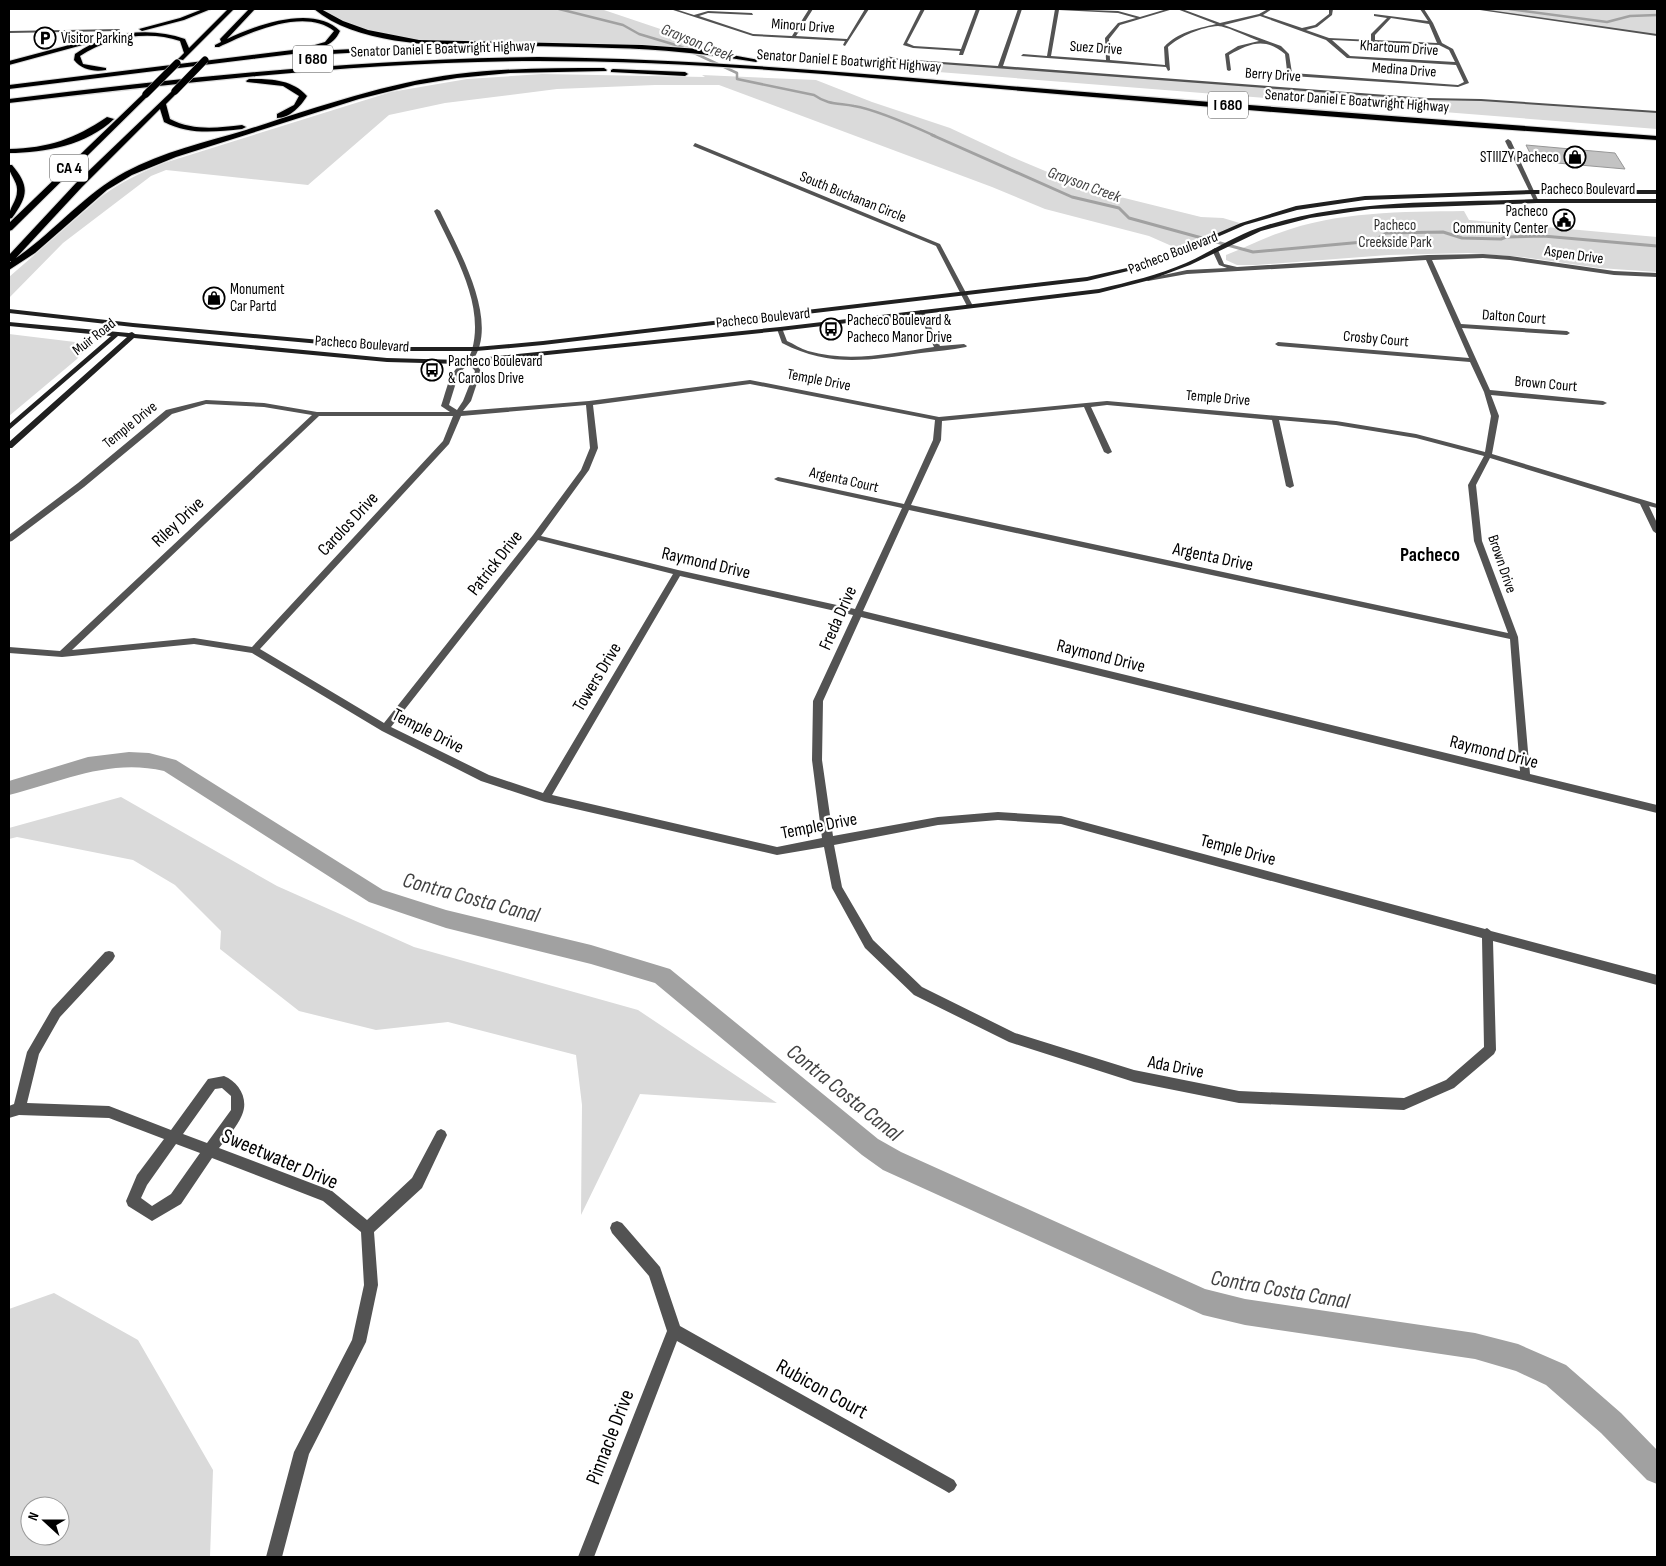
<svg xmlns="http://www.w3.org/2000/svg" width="1666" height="1566" viewBox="0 0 1666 1566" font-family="'Sofia Sans Condensed',sans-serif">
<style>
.green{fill:#dadada;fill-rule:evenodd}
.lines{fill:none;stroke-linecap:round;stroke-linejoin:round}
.stream-far1{stroke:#a1a1a1;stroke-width:2.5}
.stream{stroke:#a1a1a1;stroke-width:3}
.canal{fill:#a1a1a1;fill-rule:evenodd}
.building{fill:#c3c3c3;stroke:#979797}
.motorway-casing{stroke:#dbdbdb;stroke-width:2}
.minor{fill:#535353;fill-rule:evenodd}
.tertiary{fill:#535353;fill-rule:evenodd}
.secondary{fill:#202020;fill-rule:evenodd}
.motorway{fill:#000;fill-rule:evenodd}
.motorway-bridge-casing{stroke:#dbdbdb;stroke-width:8;stroke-linecap:butt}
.motorway-bridge{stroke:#000;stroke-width:7}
.labels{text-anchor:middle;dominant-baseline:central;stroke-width:4.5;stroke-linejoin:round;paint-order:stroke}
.far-street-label{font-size:15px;fill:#000;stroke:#fff}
.far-poi-label{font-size:15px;fill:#000;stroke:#fff;text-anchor:start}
.far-park-label{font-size:15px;fill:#313131;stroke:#fff}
.far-water-label{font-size:16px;font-style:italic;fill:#424242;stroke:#fff}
.shield{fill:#fff;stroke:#4c4c4c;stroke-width:1}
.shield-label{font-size:16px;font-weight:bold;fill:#000}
.street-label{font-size:18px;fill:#000;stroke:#fff}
.quarter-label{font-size:20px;font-weight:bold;fill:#000;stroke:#fff}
.near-street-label{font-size:21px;fill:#000;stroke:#fff}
.near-water-label{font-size:22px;font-style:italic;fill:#424242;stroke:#fff}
</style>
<rect width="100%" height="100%" fill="#fff"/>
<!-- green -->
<path class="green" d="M 317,9 L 601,9 L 702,43 L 701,51 L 426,41 L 360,30 Z
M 1475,9 L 1657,9 L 1657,35 L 1656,35 Z
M 900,60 L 1427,99 L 1481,100 L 1657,112 L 1657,129 L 900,69 Z
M 542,74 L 705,77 L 702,75 L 816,80 L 872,102 L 950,128 L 1012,157 L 1088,189 L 1201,217 L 1223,218 L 1243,224 L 1183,251 L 1149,236 L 1045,209 L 992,187 L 719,85 L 655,85 L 557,89 L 445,103 L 389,115 L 308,185 L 166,170 L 151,176 L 63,243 L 9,298 L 9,277 L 102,196 C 121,182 142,172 164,163 L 391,92 L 467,79 Z
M 1464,211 L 1469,220 L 1657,237 L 1657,272 L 1599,268 L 1522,257 L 1468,253 L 1388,255 L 1256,265 L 1237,265 L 1226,260 L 1226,255 C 1244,248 1261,239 1279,233 C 1337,211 1403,212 1464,211 Z
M 9,334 L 75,342 L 85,347 L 84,351 L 77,359 L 9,416 Z
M 121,797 L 277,886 L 414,947 L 638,1010 L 777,1103 L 640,1094 L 581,1215 L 582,1105 L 576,1055 L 448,1022 L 376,1030 L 299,1011 L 220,949 L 221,931 L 175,885 L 133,860 L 17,837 L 9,839 L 9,828 Z
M 54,1293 L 138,1340 L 213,1470 L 210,1557 L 9,1557 L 9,1309 ZM 30,1506 L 60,1506 L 60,1536 L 30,1536 Z"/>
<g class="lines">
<!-- stream-far1 -->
<path class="stream-far1" d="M 559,9 L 623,25 L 639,34 L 679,46 L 737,73 L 737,79 L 814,95 C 828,105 839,103 854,106 C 878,110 913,126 935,136
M 1509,9 L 1607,22 L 1630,16 L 1657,15"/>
<!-- stream -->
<path class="stream" d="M 932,135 L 1072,197 L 1119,208 L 1129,218 L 1253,252 L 1374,241 L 1386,233 L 1443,232 L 1462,238 L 1501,239 L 1506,237 L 1543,236 L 1657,246"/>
<!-- canal -->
<path class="canal" d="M 129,752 L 149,753 L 176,760 L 383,890 L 446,910 L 591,945 L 670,969 L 878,1139 L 901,1152 L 1205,1289 L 1245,1299 L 1475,1333 L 1518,1344 L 1566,1365 L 1621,1413 L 1657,1450 L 1657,1484 L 1647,1480 L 1601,1433 L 1546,1385 L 1516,1371 L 1475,1359 L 1245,1325 L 1203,1315 L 883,1170 L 862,1155 L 655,983 L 591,964 L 446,928 L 369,902 L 164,771 C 109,758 61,782 9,795 L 9,781 L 88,757 Z"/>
</g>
<!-- building -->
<path class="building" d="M 1526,145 L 1615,153 L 1625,169 L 1534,161 Z"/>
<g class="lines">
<!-- motorway casing -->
<g class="motorway-casing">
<path id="motorway" d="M 203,9 L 211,9 L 184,20 L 142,31 L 139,29 L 180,18 Z
M 228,9 L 234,9 L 183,60 L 178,59 L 184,53 L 180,41 C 148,30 108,37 80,56 L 83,64 L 106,68 L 106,70 C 94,72 82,70 74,60 L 75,54 C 106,32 149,26 185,39 L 189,48 Z
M 249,9 L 255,9 L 227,39 C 255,25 314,4 340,31 C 333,47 317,49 301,53 L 9,89 L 9,85 L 301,49 L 325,42 L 334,31 C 304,7 249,33 219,47 L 215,47 L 215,45 L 221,42 L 220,39 Z
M 314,9 L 321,9 L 343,21 L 368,30 L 419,40 L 642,45 L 699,49 L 759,60 L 756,62 C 708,54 660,49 612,48 C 581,47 551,46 520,46 C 460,46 363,50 314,9 Z
M 88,40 L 90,41 L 90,43 L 9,65 L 9,61 Z
M 415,46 L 417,47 L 417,49 L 313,55 L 310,53 L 313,51 Z
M 538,57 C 717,59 894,77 1072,91 C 1267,107 1462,121 1657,136 L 1657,140 C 1461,127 1265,112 1069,95 C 892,80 716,61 538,61 C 361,61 185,83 9,103 L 9,99 C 185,77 361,59 538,57 Z
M 604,68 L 607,70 L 606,71 L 510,73 L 457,78 L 415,85 L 359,99 L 176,157 L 132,175 L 107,190 L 35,253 L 9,270 L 9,263 L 11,261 L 9,261 L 9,255 L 76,183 L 173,90 L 179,91 L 166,104 L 170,119 C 193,131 217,128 242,125 L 246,127 L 242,129 C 215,132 189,135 164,122 L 160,109 L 82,187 L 16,258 C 54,232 84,194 125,172 C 162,152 206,142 246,130 C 315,108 385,83 457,74 C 506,68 555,68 604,68 Z
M 613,69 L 685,72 L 688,74 L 685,76 L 611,72 L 611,70 Z
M 249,79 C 270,79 292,79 307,96 C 301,106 290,118 277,118 L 277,114 L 294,105 L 299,96 L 283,86 L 247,82 L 246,81 Z
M 144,93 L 150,94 L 12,230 L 9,231 L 9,223 Z
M 107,117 L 114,119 C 87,145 45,153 9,153 L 9,149 C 49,148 74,139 107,117 Z
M 9,165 L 12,165 C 30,186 28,196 12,218 L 9,219 C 8,208 17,202 17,191 C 18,181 8,174 9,165 Z"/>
</g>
<!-- minor -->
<path class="minor" d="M 670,9 L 675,9 L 694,15 L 708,11 L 752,13 L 753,15 L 708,13 L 699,16 L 753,34 L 792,36 L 809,9 L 813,9 L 796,36 L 847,39 L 865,9 L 869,9 L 845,46 L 843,45 L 845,41 L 753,36 Z
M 921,9 L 925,9 L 907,43 L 914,46 L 961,49 L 976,9 L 980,9 L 963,55 L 959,55 L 960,51 L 913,48 L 903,45 Z
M 1018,9 L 1022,9 L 1003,66 L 1427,98 L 1481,99 L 1657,111 L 1657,113 L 1481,101 L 1427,100 L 900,61 L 885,57 L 887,56 L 900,59 L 998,66 Z
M 1055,9 L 1118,11 L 1140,17 L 1167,9 L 1173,9 L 1120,25 L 1109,39 L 1110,60 L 1165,65 L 1164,47 C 1178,32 1196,29 1216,24 L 1177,9 L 1182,9 L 1220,23 L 1259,14 L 1268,9 L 1272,9 L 1263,15 L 1302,28 L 1315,25 L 1329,14 L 1329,9 L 1333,9 L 1332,15 L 1317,27 L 1306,30 L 1329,38 L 1371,40 L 1371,34 L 1387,18 L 1374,16 L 1374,14 L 1428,21 L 1420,9 L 1424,9 L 1433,23 L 1442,43 L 1453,49 L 1469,83 L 1458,87 L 1292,76 L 1292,79 L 1290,80 L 1288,79 L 1285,54 C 1265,37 1250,43 1229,55 L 1231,70 L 1229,71 L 1227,70 L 1225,54 L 1238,46 L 1259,41 C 1251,38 1226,26 1218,26 C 1202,27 1180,36 1168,47 L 1170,70 L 1168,71 L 1166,67 L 1021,56 L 1023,54 L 1047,56 ZM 1059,10 L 1118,13 L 1136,18 L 1118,23 L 1105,38 L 1106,60 L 1051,56 ZM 1260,16 L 1326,40 L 1347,58 L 1456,65 L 1464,82 L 1458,85 L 1292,73 L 1289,54 L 1281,46 L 1224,25 ZM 1391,18 L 1429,24 L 1437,43 L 1375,40 L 1375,35 ZM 1332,40 L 1439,45 L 1449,50 L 1455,62 L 1350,56 Z
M 120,29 L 119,31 L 9,33 L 9,31 Z
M 1508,139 L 1511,141 L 1539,202 L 1534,201 L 1505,141 Z
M 695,143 L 940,244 L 973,306 L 970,308 L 967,306 L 936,246 L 693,146 Z
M 437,209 L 440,211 C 458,249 500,320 473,360 L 481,371 L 471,401 L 463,411 L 589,401 L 750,380 L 939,417 L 1107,401 L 1336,421 L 1416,434 L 1485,452 L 1491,416 L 1484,392 L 1470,362 L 1278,346 L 1275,344 L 1278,342 L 1469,358 L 1426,260 L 1187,274 L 1148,281 L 1145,279 L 1187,270 L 1227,268 L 1219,265 L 1212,250 L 1215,248 L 1218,250 L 1224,264 L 1237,267 L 1428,255 L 1483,254 L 1510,256 L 1614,271 L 1657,273 L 1657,277 L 1614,275 L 1510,260 L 1483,258 L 1432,260 L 1461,324 L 1567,331 L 1570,333 L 1567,335 L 1462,328 L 1490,390 L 1603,401 L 1607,403 L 1603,405 L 1491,395 L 1499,416 L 1492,454 L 1657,504 L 1657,508 L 1649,506 L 1657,523 L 1657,534 L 1653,531 L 1640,504 L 1490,458 L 1476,485 L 1482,541 L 1518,637 L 1530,774 L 1657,805 L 1657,813 L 861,617 L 823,701 L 822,760 L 833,836 L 938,817 L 998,812 L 1061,816 L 1485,929 L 1487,928 L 1491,931 L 1657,975 L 1657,985 L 1493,941 L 1496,1050 L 1494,1054 L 1454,1088 L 1404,1110 L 1239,1103 L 1134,1082 L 1009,1042 L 914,995 L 865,948 L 832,888 L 824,847 L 777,855 L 545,802 L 481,781 L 382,731 L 252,653 L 194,644 L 62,657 L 9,653 L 9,647 L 60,651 L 312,415 L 264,407 L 206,404 L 172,414 L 84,487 L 12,541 L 9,542 L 9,535 L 78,483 L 166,410 L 206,400 L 264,403 L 317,412 L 450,412 L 441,406 C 445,395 447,383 453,373 C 458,364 469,361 472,350 C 485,303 453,252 434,211 ZM 469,364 L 475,371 L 463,401 L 457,410 L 449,405 L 459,373 ZM 750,384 L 935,420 L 933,440 L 904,504 L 778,477 L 774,479 L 778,481 L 902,508 L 855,609 L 678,570 L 541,536 L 589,470 L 598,448 L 593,405 ZM 586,405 L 590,448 L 581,470 L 533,535 L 384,723 L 260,649 L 449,444 L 461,416 ZM 1107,405 L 1272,420 L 1286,486 L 1290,488 L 1294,486 L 1279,420 L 1336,425 L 1416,438 L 1484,456 L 1468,485 L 1474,541 L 1508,633 L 911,505 L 941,440 L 942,421 L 1084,407 L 1104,452 L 1108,454 L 1112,452 L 1091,407 ZM 319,416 L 453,416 L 443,441 L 252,647 L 194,638 L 72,650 ZM 909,510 L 1510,639 L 1520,771 L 863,611 ZM 538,540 L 673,574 L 543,793 L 489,775 L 391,727 ZM 680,576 L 853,615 L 813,701 L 812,760 L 822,838 L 777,847 L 552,795 ZM 998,820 L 1061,824 L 1482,938 L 1484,1047 L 1446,1080 L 1404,1098 L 1239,1091 L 1134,1070 L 1015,1033 L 922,987 L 873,940 L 842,887 L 834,845 L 938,825 Z
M 921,310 L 924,312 L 940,346 L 964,344 L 967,346 L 966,347 C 951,350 936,351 921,353 C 869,360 830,368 782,343 L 777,329 L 782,328 L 787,341 C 794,344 801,349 808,351 C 849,363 893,353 934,347 L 918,312 Z
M 109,951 L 113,952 L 115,956 L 113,960 L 60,1017 L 39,1054 L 27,1103 L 109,1106 L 171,1130 L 208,1079 L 224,1076 C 239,1082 249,1099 242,1115 C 237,1127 227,1138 219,1148 L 332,1191 L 367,1220 L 412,1178 L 437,1131 L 441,1129 L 445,1131 L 447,1135 L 422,1188 L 374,1232 L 378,1285 L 366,1342 L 309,1454 L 282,1557 L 266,1557 L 294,1452 L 352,1340 L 364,1285 L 361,1232 L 323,1201 L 212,1158 L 181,1204 L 152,1221 L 128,1206 L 126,1201 L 137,1175 L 164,1139 L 109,1118 L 19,1115 L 9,1118 L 9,1106 L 14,1104 L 27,1052 L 52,1009 L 105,952 ZM 222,1088 L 231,1096 L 231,1110 L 207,1143 L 183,1134 L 215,1089 ZM 176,1144 L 200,1153 L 171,1194 L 152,1206 L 141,1198 L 147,1185 Z
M 617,1221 L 622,1223 L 660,1267 L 680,1326 L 954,1480 L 957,1485 L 954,1490 L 949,1493 L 944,1490 L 677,1341 L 594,1557 L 578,1557 L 667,1331 L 649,1276 L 612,1233 L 610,1228 L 612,1223 Z"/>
<!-- tertiary -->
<path class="tertiary" d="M 1473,9 L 1482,9 L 1657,34 L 1657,36 Z"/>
<!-- secondary -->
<path class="secondary" d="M 1532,190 L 1657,190 L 1657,194 L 1532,194 L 1365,200 L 1297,210 L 1245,225 L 1153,265 L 1087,281 L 543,345 L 476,351 L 398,351 L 133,327 L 9,313 L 9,309 L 133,323 L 398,347 L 476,347 L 543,341 L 1087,277 L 1149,263 L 1241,223 L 1296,206 L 1365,196 Z
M 1537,199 L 1657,199 L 1657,203 L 1537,203 L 1371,209 L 1310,218 L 1261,231 L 1190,265 L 1150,280 L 1099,293 L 780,331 L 460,364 L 387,362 L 134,338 L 12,448 L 9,448 L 9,442 L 127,337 L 118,336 L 9,430 L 9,424 L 111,336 L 9,326 L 9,322 L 129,333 L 132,332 L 135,334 L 387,358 L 460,360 L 780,327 L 1099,289 C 1129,282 1158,275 1186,263 C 1210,252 1233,237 1258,228 C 1347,198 1444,203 1537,199 Z"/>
<!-- motorway -->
<use href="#motorway" class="motorway"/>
<!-- motorway-bridge casing -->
<g class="motorway-bridge-casing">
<path id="motorway-bridge" d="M 175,91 L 205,60
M 146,94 L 177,63"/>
</g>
<!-- motorway-bridge -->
<use href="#motorway-bridge" class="motorway-bridge"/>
</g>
<!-- icons -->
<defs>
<g id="parking-ring" transform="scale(1.125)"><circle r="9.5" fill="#fff" stroke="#000" stroke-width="1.5"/><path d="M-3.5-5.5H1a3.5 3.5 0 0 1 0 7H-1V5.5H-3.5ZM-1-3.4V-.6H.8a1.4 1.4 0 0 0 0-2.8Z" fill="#000"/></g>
<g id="shop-ring" transform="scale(1.125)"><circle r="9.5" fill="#fff" stroke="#000" stroke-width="1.5"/><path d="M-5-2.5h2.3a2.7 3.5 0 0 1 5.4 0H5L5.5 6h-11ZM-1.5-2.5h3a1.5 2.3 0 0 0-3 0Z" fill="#000"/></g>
<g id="civic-ring" transform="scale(1.125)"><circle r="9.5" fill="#fff" stroke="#000" stroke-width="1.5"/><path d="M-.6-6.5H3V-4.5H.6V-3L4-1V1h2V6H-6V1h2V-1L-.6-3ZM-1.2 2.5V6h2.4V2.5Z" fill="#000"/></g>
<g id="bus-ring" transform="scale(1.125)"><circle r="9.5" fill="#fff" stroke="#000" stroke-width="1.5"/><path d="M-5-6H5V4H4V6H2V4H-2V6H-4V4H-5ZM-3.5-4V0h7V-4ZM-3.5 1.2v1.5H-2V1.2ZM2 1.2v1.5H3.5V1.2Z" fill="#000"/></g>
</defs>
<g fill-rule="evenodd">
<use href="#parking-ring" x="45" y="38"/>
<use href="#shop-ring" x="1575" y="157"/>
<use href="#civic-ring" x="1564" y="220"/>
<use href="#shop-ring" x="214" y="298"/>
<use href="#bus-ring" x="831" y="329"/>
<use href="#bus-ring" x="432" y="370"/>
</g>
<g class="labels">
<!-- far-street labels -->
<g class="far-street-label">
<text transform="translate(803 26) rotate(4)">Minoru Drive</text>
<text transform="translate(1096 48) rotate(4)">Suez Drive</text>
<text transform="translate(1399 48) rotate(4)">Khartoum Drive</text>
<text transform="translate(443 49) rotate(-2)">Senator Daniel E Boatwright Highway</text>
<text transform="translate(849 61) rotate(4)">Senator Daniel E Boatwright Highway</text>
<text transform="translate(1404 70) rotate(4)">Medina Drive</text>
<text transform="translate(1273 75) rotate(4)">Berry Drive</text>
<text transform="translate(1357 101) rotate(4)">Senator Daniel E Boatwright Highway</text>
<text x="1588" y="189">Pacheco Boulevard</text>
<text transform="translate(853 197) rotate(22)">South Buchanan Circle</text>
<text transform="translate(1173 253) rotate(-21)">Pacheco Boulevard</text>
<text transform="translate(1574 255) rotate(8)">Aspen Drive</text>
<text transform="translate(1514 317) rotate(4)">Dalton Court</text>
<text transform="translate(763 318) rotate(-6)">Pacheco Boulevard</text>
<text transform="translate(94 337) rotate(-38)">Muir Road</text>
<text transform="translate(1376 339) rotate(5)">Crosby Court</text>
<text transform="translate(362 344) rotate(4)">Pacheco Boulevard</text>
<text transform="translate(819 380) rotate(11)">Temple Drive</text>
<text transform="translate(1546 384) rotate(5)">Brown Court</text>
<text transform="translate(1218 398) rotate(5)">Temple Drive</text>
<text transform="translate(130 425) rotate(-39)">Temple Drive</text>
<text transform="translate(844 480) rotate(13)">Argenta Court</text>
<text transform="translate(1502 564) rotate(71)">Brown Drive</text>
</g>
<!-- far-poi labels -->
<g class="far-poi-label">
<text x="61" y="38">Visitor Parking</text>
<text x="1559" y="157" text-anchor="end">STIIIZY Pacheco</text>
<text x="1548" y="211" text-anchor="end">Pacheco<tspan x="1548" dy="17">Community Center</tspan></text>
<text x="230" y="289">Monument<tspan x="230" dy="17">Car Partd</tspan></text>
<text x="847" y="320">Pacheco Boulevard &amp;<tspan x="847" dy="17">Pacheco Manor Drive</tspan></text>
<text x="448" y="361">Pacheco Boulevard<tspan x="448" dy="17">&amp; Carolos Drive</tspan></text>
</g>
<!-- far-park labels -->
<g class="far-park-label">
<text x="1395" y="225">Pacheco<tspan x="1395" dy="17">Creekside Park</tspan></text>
</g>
<!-- far-water labels -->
<g class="far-water-label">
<text transform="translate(697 43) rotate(22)">Grayson Creek</text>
<text transform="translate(1084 185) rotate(20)">Grayson Creek</text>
</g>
<!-- shield labels -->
<g class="shield">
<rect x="293" y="45.5" width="40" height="27" rx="4"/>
<rect x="1208" y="91.5" width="40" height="27" rx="4"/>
<rect x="50" y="154.5" width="38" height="27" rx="4"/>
</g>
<g class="shield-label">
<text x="313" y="59">I 680</text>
<text x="1228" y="105">I 680</text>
<text x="69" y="168">CA 4</text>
</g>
<!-- street labels -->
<g class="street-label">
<text transform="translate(178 522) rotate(-43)">Riley Drive</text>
<text transform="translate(348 524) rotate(-47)">Carolos Drive</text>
<text transform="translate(1213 557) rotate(12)">Argenta Drive</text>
<text transform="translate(495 563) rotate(-52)">Patrick Drive</text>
<text transform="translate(706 563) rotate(13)">Raymond Drive</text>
<text transform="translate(838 618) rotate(-66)">Freda Drive</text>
<text transform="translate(1101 656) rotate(14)">Raymond Drive</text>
<text transform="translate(597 677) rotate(-59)">Towers Drive</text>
<text transform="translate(428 731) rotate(27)">Temple Drive</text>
<text transform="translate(1494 752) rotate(14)">Raymond Drive</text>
<text transform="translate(819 826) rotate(-11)">Temple Drive</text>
<text transform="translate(1238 850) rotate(15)">Temple Drive</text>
<text transform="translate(1176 1067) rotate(11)">Ada Drive</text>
</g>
<!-- quarter labels -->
<g class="quarter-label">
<text x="1430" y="555">Pacheco</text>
</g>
<!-- near-street labels -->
<g class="near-street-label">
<text transform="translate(280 1159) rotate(23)">Sweetwater Drive</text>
<text transform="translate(822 1389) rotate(29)">Rubicon Court</text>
<text transform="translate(610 1437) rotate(-69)">Pinnacle Drive</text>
</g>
<!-- near-water labels -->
<g class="near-water-label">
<text transform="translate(471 898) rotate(15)">Contra Costa Canal</text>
<text transform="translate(844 1093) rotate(39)">Contra Costa Canal</text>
<text transform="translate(1280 1290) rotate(10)">Contra Costa Canal</text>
</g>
</g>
<!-- border -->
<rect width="1666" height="1566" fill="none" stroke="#000000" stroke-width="20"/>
<!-- north arrow -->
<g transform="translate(45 1521) rotate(291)"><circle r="24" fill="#ffffff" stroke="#999999"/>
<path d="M0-4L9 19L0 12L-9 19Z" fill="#000000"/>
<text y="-8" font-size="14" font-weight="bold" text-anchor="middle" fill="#000000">N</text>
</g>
</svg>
